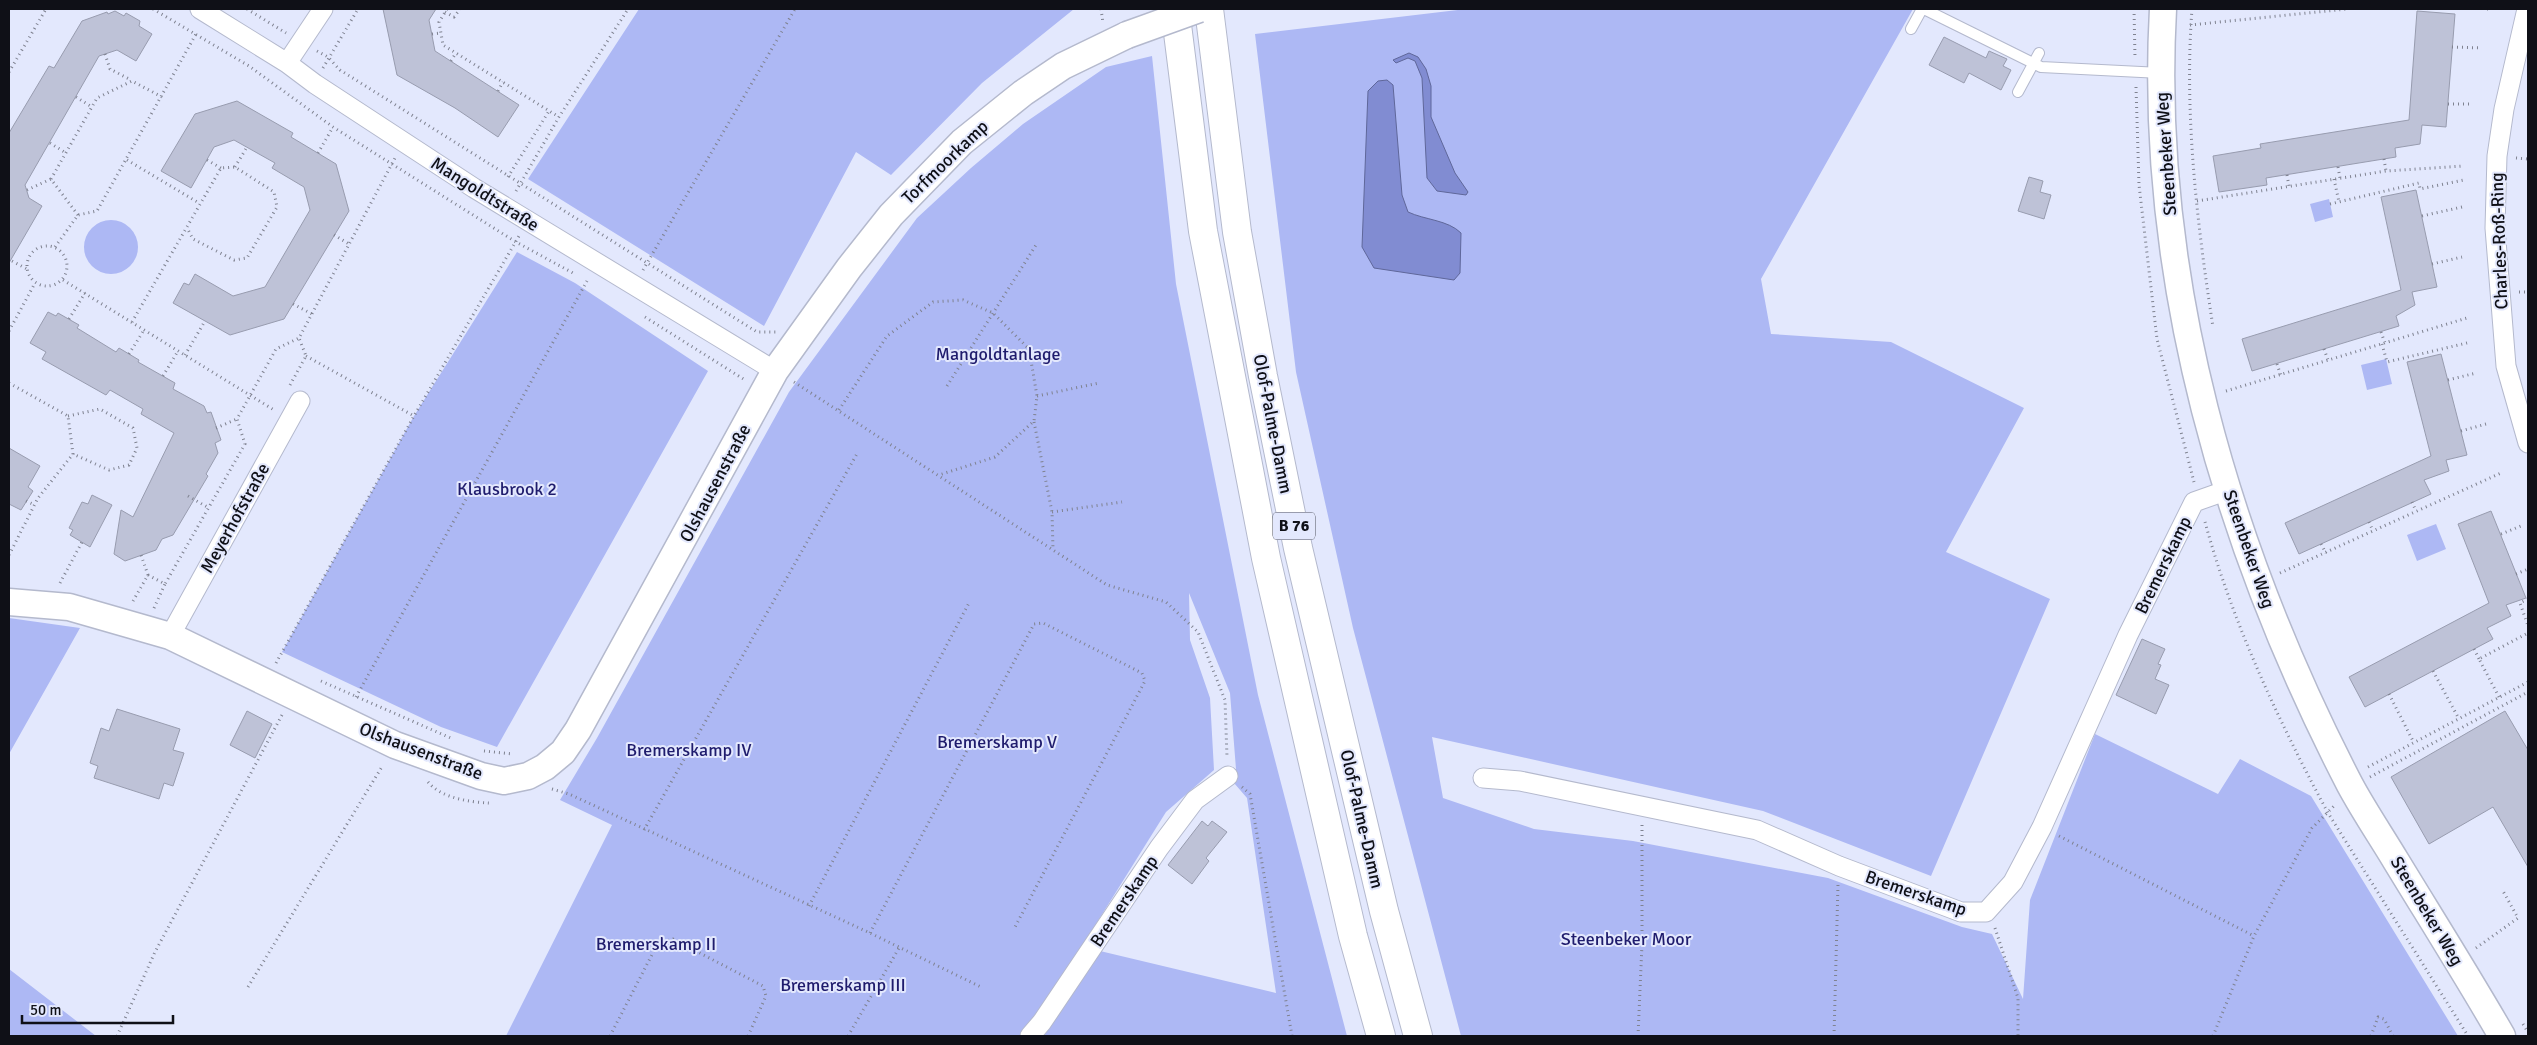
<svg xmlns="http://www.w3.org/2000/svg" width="2537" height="1045" viewBox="0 0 2537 1045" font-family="Signika,sans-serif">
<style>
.green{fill:#adb8f4}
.water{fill:#818cd2;stroke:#5f679a}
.building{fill:#bec2d7;stroke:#989caf}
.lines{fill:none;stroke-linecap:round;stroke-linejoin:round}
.lane-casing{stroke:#b4b9cd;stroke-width:12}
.street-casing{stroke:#b4b9cd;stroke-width:21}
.secondary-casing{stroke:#b4b9cd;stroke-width:29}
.highway-casing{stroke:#b4b9cd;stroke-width:30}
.path{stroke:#7f8290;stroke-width:3;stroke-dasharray:1 4;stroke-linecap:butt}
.lane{stroke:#fff;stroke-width:10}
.street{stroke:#fff;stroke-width:19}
.secondary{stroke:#fff;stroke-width:26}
.highway{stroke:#fff;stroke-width:28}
.secondary-bridge-casing{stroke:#b4b9cd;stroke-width:29;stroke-linecap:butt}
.secondary-bridge{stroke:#fff;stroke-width:26}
.labels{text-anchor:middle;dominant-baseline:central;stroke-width:4;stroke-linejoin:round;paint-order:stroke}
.shield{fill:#e3e8fd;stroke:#4f515c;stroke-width:1}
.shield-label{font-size:16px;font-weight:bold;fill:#0f1017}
.street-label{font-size:18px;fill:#0f1017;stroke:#e3e8fd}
.park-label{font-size:18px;fill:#1f1c6d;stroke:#e3e8fd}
</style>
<rect width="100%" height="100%" fill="#e3e8fd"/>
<!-- green -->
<path class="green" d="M 639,9 L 1074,9 L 982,83 L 891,175 L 856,152 L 764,326 L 528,179 Z
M 1466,9 L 1913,9 L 1761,279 L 1771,334 L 1891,342 L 2024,408 L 1946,552 L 2050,599 L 1931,876 L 1763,811 L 1432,737 L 1443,798 L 1534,829 L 1633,841 L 1828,878 L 1962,927 L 1992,934 L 2023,999 L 2030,900 L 2095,734 L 2218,794 L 2240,759 L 2311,796 L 2458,1036 L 1461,1036 L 1353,628 L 1296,372 L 1255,34 Z
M 1152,56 L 1176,284 L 1258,695 L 1347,1036 L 1044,1036 L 1100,951 L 1276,993 L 1247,798 L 1228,776 L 1236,769 L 1230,693 L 1189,593 L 1190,640 L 1210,698 L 1214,770 L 1166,812 L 1031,1028 L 1023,1036 L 506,1036 L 612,825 L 560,800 L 597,738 L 789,392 L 917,218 L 971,168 L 1023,124 L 1106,67 Z
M 2329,199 L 2333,217 L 2315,222 L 2310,204 Z
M84 247a27 27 0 1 1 54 0a27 27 0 1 1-54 0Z
M 517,252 L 575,283 L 708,371 L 497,747 L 441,727 L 282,652 L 414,416 Z
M 2386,359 L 2392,384 L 2367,390 L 2361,365 Z
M 2436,524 L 2446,549 L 2417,561 L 2407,535 Z
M 9,618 L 80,628 L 9,754 Z
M 9,969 L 96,1036 L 9,1036 Z"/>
<!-- water -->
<path class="water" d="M 1409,53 L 1418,57 L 1426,69 L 1431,86 L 1431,117 L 1455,173 L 1468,192 L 1466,195 L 1437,191 L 1427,178 L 1422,78 L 1415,61 L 1408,58 L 1396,63 L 1393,60 Z
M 1387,80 L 1393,85 L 1402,195 L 1408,212 C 1425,220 1448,220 1461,233 L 1460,273 L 1454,280 L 1374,268 L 1362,247 L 1368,91 L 1378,81 Z"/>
<!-- building -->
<path class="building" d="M 383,9 L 436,9 L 429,20 L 435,51 L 519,105 L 498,137 L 455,108 L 397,75 Z
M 115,11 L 124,16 L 126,13 L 140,21 L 139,26 L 152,34 L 136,61 L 117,50 L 99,56 L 25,185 L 29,198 L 42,206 L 9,263 L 9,133 L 49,66 L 54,68 L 82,21 L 107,12 L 108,14 Z
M 2417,11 L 2455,14 L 2446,127 L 2422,125 L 2420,144 L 2395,148 L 2396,157 L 2266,178 L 2267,185 L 2219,192 L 2213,156 L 2261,148 L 2260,144 L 2409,120 Z
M 1944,37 L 1986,58 L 1989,51 L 2007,59 L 2003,66 L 2011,70 L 2001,90 L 1969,73 L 1964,83 L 1929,65 Z
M 237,101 L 293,133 L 291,137 L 336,164 L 349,211 L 284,319 L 230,335 L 173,303 L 184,283 L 189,285 L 195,274 L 233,296 L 265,287 L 310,210 L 304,187 L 272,168 L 275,163 L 234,140 L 214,147 L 191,188 L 161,171 L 195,114 Z
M 2029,177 L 2043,181 L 2040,192 L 2051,195 L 2044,219 L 2018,211 Z
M 2416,190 L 2437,287 L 2412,292 L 2415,305 L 2396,316 L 2399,326 L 2252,371 L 2242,339 L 2401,290 L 2381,197 Z
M 48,312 L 56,316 L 58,313 L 79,325 L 77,328 L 116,352 L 119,348 L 139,360 L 138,362 L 175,383 L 173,389 L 204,406 L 207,413 L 211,412 L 221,440 L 215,443 L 218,453 L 206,474 L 208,476 L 173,535 L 162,539 L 156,550 L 125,561 L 114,554 L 121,510 L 133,517 L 174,433 L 141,414 L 143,409 L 110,390 L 106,395 L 42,359 L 46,352 L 30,343 Z
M 2441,354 L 2467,455 L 2446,460 L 2449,471 L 2424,480 L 2431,494 L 2299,554 L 2285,523 L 2431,456 L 2407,362 Z
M 9,448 L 40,466 L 28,487 L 33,491 L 21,510 L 9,504 Z
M 92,495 L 112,505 L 90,547 L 70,535 L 73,530 L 69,528 L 82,502 L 88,504 Z
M 2491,511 L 2526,598 L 2506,605 L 2511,616 L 2487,628 L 2493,639 L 2365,707 L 2349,677 L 2489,603 L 2458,524 Z
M 2142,639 L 2165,649 L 2158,664 L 2161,665 L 2155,679 L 2169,685 L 2156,714 L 2116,695 Z
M 117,709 L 180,729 L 173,750 L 184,753 L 173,786 L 164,783 L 159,799 L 94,778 L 98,766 L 90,763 L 101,728 L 109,731 Z
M 247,711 L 272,724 L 255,758 L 230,745 Z
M 2505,711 L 2528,750 L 2528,867 L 2493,807 L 2429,844 L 2391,777 Z
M 1202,821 L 1208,826 L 1212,821 L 1227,832 L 1206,858 L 1209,861 L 1192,884 L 1168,865 Z"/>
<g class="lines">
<!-- lane casing -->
<g class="lane-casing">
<path id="lane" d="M 1924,9 L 2041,67 L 2161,73
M 1911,29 L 1922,9
M 2018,92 L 2039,53"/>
</g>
<!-- street casing -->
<g class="street-casing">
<path id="street" d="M 200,9 L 287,63 L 315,84 L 474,188 L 775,371
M 2527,9 L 2504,109 L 2497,156 L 2495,228 L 2506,366 L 2528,443
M 287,63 L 323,9
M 170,636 L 300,401
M 1483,778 L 1520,781 L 1757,830 L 1839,866 L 1961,912 L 1986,912 L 2013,882 L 2042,827 L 2128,635 L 2194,502 L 2228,490
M 1030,1036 L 1042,1022 L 1159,848 L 1195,800 L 1228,776"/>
</g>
<!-- secondary casing -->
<g class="secondary-casing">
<path id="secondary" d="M 2163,9 C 2148,278 2227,548 2350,785 C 2364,811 2381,836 2396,861 C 2432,920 2468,977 2502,1036
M 9,602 L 69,607 L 170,636 L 395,745 L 481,776 L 504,781 L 528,776 L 545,767 L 563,752 L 578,730 L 775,371 L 849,268 L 891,215 L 962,142 L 1023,93 L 1063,66 L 1127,35"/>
</g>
<!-- highway casing -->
<g class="highway-casing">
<path id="highway" d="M 1175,9 L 1203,231 L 1266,558 L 1353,936 L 1381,1036
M 1209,9 L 1237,232 L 1263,376 L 1298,548 L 1384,911 L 1418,1036"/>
</g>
<!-- path -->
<path class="path" d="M 153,9 L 249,66 L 333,127 L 516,242 L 573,273
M 247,9 L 286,33
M 447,9 L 439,22 L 443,45 L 559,117
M 1101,9 L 1103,23
M 2134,9 L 2135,58
M 2192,9 C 2184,114 2197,223 2213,327
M 2487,9 L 2491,9
M 445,12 L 454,17 L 460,9
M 2190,25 L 2347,9
M 432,34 L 441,33
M 2452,47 L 2482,48
M 317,51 L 328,57 L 340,70 L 757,332 L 776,332
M 105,54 L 110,69 L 131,80
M 451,61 L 456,53
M 323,68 L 358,9
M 9,72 L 46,9
M 2136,87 L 2139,185 L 2157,339 L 2194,482
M 498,91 L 503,82
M 76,97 L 92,107
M 2448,104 L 2471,104
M 50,143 L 66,153
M 318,153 L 333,127
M 2516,158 L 2528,159
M 2384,159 L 2386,171
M 127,160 L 199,203
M 207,160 L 221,168
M 235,167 L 247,147
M 2338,167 L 2340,178
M 2287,175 L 2289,186
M 508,177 L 549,111
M 2334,179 L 2339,202
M 27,190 L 51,179
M 516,191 L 559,117 L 628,9
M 2197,201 L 2386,171 L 2464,166
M 2330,204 L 2419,183 L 2420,189 L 2464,180
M 78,215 L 51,179 L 97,98 L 132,81 L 162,97
M 2422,216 L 2462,207
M 334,235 L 349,244
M27 266a20 20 0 1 1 40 0a20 20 0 1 1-40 0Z
M 55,247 L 78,215 L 97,211 L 196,34
M 12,261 L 27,269
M 2432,264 L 2462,257
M 643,270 L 795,9
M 63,280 L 274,410
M 2519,292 L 2528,292
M 293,304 L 312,314
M 645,317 L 745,380
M 69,319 L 85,293
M 132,322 L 221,168 L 235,167 L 274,192 L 277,207 L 247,258 L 234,260 L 193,239 L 187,228
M 9,331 L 35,283
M 2381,332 L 2385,343
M 2382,344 L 2387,362 L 2471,342
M 2324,349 L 2328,360
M 129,354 L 144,330
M 185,355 L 205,321
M 306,356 L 414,416
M 2277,364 L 2281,376
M 163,376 L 178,351
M 2448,380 L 2476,373
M 794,382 L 1107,585 L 1166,602 L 1198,632 L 1225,700 L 1227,757
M 9,383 L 68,416 L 73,454 L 38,498 L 9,555
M 290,385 L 306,356 L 299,338 L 395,158
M 947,386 L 1036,245
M 2226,391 L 2467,318
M 1037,396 L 1099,383
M 839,410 L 887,336 L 933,302 L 963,300 L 993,313 L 1029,349 L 1037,396 L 1034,421 L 995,457 L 939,475
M 68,416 L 100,409 L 133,428 L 137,448 L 129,465 L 109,470 L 73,454
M 1034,422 L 1052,512 L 1053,549
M 216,428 L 237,419
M 2461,431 L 2486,424
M 188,496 L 209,508
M 26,501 L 35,505
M 2412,502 L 2416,511
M 1052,512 L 1122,502
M 2205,522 C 2233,624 2278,720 2328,813 L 2468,1036
M 2369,522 L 2373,531
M 2501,534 L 2521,526
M 2321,544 L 2326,553
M 2280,573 L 2501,473
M 2516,574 L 2528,569
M 148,575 L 165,584 L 245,444 L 237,419 L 276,349 L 299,338
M 60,583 L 82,542
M 2528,599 L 2520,603 L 2528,626
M 133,601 L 148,575 L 141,555
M 154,608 L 165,584
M 2474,649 L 2479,659
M 276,663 L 414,416 L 519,236
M 2433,671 L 2459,719
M 321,681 L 453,739
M 2389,694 L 2414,743
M 356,697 L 587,281
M 2499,697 L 2479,659 L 2528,633
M 484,751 L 513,754
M 2368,767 L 2528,682
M 2370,777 L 2528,692
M 428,782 C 441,798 469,802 489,803
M 1242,787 L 1250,794 L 1292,1036
M 552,789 L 569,794 L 870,933 L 983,988
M 644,830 L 858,452
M 2059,836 L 2254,936
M 809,906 L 970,601
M 1995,928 L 2018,998 L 2018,1036
M 870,933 L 1034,624 L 1043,623 L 1142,673 L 1145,681 L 1015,927
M 2476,948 L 2518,918 L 2503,891
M 248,987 L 383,765
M 2523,1024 L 2528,1032
M 117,1036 L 155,952 L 282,715
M 610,1036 L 658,943 L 673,939 L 763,986 L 766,996 L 748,1036
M 848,1036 L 899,948
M 1638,1036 L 1642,944 L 1642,824
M 1834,1036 L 1838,884
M 2213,1036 L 2254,936 L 2312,828 L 2336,804
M 2371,1036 L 2378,1017 L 2384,1019 L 2393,1036"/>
<!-- lane -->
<use href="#lane" class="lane"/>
<!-- street -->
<use href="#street" class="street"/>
<!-- secondary -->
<use href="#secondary" class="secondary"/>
<!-- highway -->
<use href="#highway" class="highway"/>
<!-- secondary-bridge casing -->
<g class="secondary-bridge-casing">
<path id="secondary-bridge" d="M 1127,35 L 1199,9"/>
</g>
<!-- secondary-bridge -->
<use href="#secondary-bridge" class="secondary-bridge"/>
</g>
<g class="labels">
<!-- shield labels -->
<rect class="shield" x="1273" y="512.5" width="42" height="27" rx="4"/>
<g class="shield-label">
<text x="1294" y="526">B 76</text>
</g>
<!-- street labels -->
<g class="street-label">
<text transform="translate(2166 154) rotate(-94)">Steenbeker Weg</text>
<text transform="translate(945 162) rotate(-44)">Torfmoorkamp</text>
<text transform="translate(485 194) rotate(32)">Mangoldtstraße</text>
<text transform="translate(2499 241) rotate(-92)">Charles-Roß-Ring</text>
<text transform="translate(1273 424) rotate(79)">Olof-Palme-Damm</text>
<text transform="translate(715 483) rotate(-62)">Olshausenstraße</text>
<text transform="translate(235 518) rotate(-61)">Meyerhofstraße</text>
<text transform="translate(2249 549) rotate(71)">Steenbeker Weg</text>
<text transform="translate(2163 565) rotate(-64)">Bremerskamp</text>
<text transform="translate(421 751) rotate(21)">Olshausenstraße</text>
<text transform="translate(1362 819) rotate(77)">Olof-Palme-Damm</text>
<text transform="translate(1916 893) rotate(19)">Bremerskamp</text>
<text transform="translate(1124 901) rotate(-56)">Bremerskamp</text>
<text transform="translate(2427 911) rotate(59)">Steenbeker Weg</text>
</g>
<!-- park labels -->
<g class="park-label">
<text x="998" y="354">Mangoldtanlage</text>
<text x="507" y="489">Klausbrook 2</text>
<text x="997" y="742">Bremerskamp V</text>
<text x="689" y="750">Bremerskamp IV</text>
<text x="1626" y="939">Steenbeker Moor</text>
<text x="656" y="944">Bremerskamp II</text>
<text x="843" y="985">Bremerskamp III</text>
</g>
</g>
<!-- border -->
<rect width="2537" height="1045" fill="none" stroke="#0f1017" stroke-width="20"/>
<!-- scale -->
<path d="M22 1015v8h151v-8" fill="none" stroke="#0f1017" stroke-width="2.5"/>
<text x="30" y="1015" font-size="15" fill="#0f1017" stroke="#e3e8fd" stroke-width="4" paint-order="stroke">50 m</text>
</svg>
